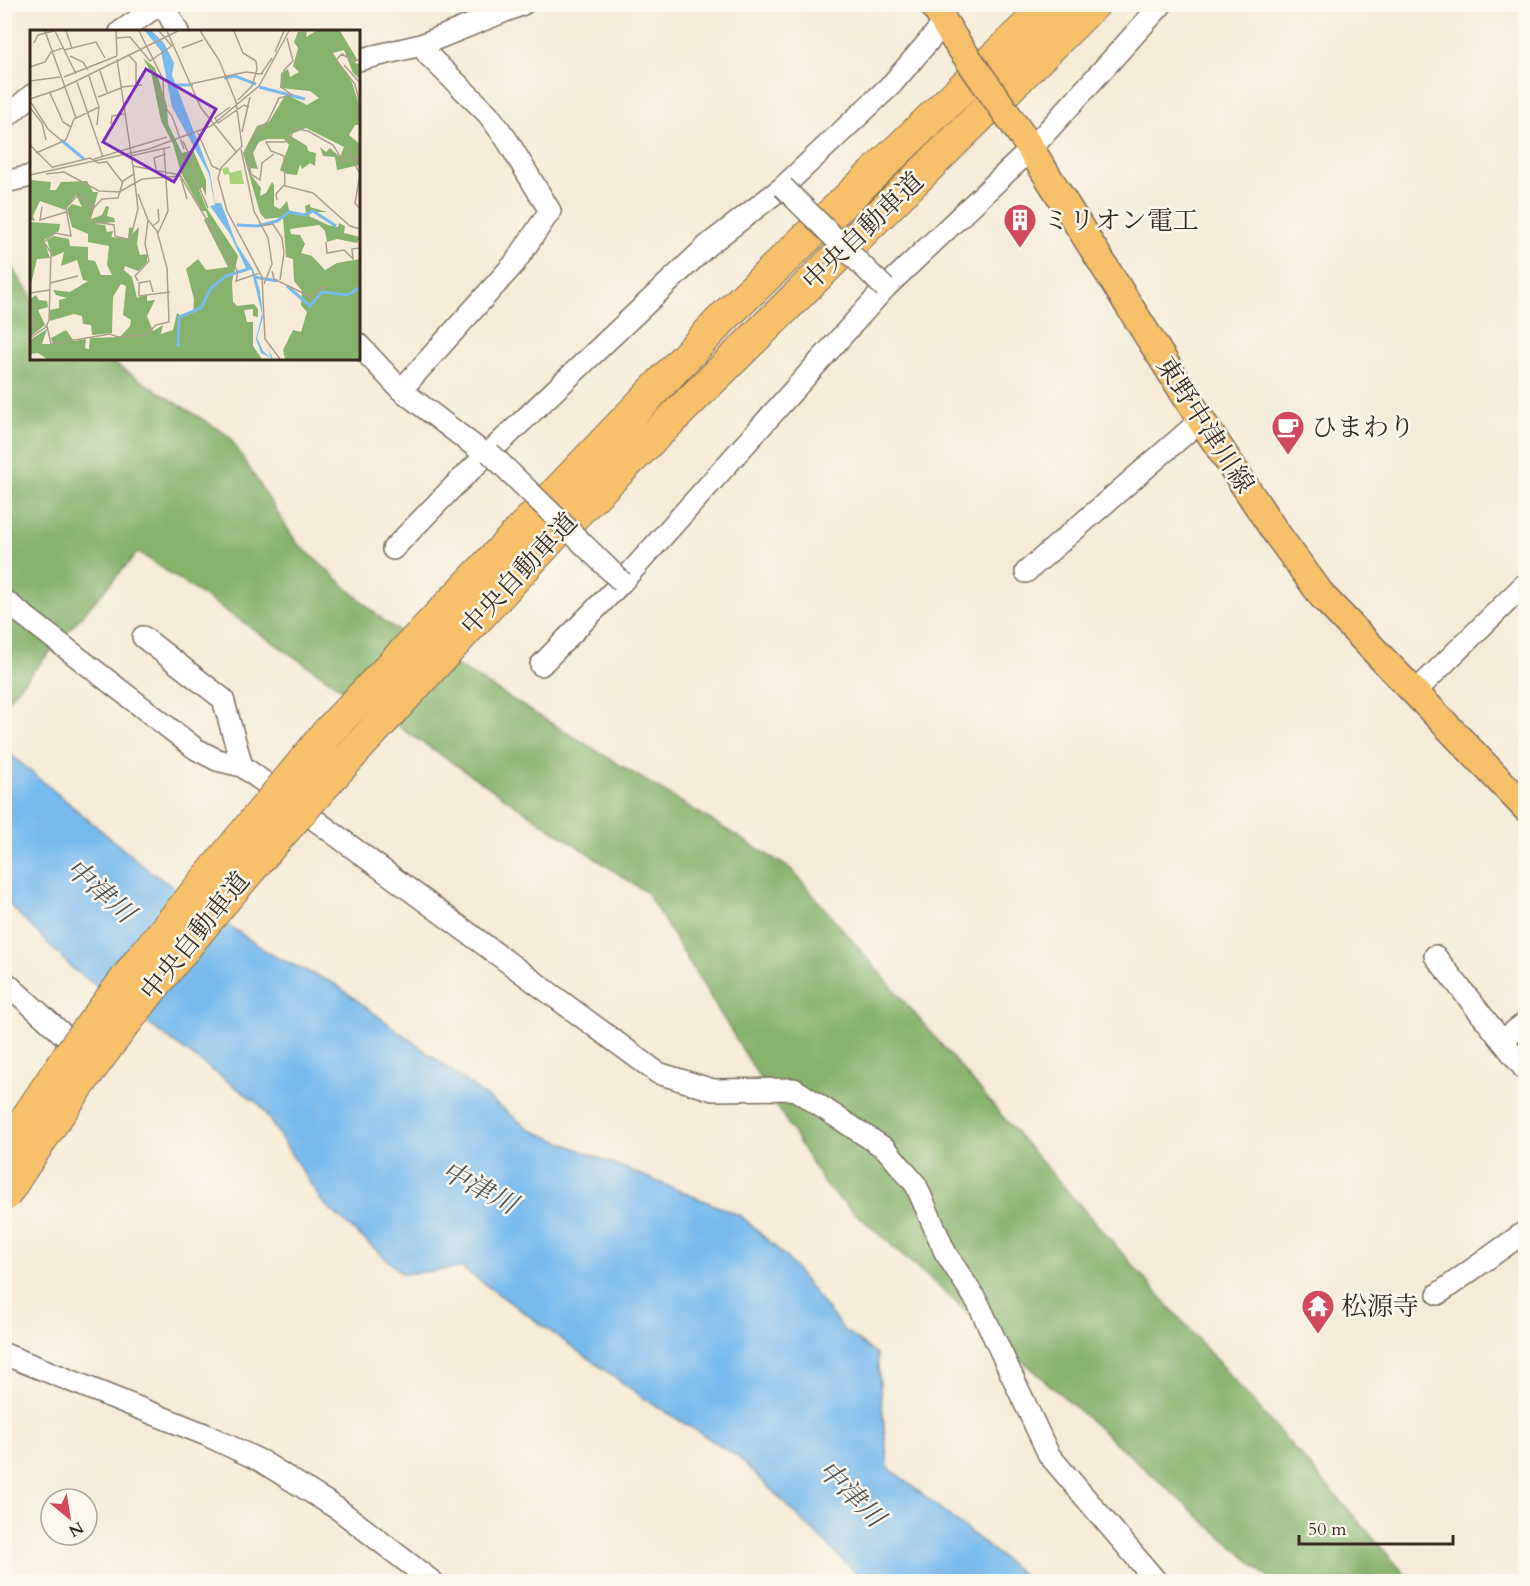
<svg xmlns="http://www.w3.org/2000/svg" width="1530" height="1586" viewBox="0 0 1530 1586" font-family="Cardo,'Noto Serif JP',serif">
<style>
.forest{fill:#86b36c;stroke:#606e45;stroke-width:1.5}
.water{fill:#77baed;stroke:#597286;stroke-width:1.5}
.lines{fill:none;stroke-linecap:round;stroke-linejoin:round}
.minor-casing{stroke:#7c6e5e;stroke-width:24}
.major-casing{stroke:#7c6e5e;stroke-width:30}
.highway-casing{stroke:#7c6e5e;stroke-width:34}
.minor{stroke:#fff;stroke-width:21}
.major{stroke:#f6c06b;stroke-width:27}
.highway{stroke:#f6c06b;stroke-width:32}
.minor-bridge-casing{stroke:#7c6e5e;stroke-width:24;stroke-linecap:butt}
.major-bridge-casing{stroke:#7c6e5e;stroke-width:30;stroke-linecap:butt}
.highway-bridge-casing{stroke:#7c6e5e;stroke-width:34;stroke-linecap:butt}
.minor-bridge{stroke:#fff;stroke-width:21}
.major-bridge{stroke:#f6c06b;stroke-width:27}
.highway-bridge{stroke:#f6c06b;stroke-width:32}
.labels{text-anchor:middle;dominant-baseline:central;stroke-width:5;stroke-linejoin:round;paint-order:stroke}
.poi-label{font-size:26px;fill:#3b2a1e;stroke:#fbf7ec;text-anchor:start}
.street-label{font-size:26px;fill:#3b2a1e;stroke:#fbf7ec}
.water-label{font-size:27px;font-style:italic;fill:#4d555c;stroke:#fbf7ec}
.inset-river{fill:none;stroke:#77baed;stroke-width:3}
.inset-road{fill:none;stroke:#ab9e8c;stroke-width:1.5}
.view{fill:#7b2cbf;fill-opacity:0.15;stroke:#7b2cbf;stroke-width:3}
.inset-edge{fill:none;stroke:#3b2a1e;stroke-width:3}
</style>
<rect width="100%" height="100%" fill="#fbf7ec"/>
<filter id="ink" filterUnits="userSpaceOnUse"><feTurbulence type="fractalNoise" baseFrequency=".0167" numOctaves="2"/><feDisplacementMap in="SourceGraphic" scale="12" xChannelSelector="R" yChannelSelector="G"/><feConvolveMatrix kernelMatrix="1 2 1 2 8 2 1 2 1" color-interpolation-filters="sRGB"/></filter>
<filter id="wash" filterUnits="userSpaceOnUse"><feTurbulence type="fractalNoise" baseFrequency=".008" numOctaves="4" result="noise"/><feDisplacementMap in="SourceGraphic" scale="24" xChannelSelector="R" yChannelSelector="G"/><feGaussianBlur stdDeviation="1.35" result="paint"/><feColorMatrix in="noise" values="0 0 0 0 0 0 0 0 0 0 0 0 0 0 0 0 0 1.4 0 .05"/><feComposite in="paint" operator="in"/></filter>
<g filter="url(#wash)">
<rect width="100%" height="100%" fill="#f5ebd6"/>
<!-- forest -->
<path class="forest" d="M 4,256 L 31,295 L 32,358 L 107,359 L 229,436 L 296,542 L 385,622 L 791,869 L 1033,1152 L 1411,1581 L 1272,1581 L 827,1188 L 647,893 L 138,552 L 5,703 Z"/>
<!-- water -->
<path class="water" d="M 4,749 L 147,869 L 272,955 L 335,984 L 531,1130 L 741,1216 L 786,1257 L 843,1329 L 877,1355 L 888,1467 L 1031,1581 L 864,1581 L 737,1456 L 645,1399 L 462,1268 L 403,1274 L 322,1202 L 260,1105 L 73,969 L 5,900 Z"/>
</g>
<g filter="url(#ink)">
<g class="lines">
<!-- minor casing -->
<g class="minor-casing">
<path id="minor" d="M 163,4 L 178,32
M 120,32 L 160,4
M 358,60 L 421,45 L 523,4
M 4,119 L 32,95
M 4,182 L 32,176
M 358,344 L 401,390 L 486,455
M 401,390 L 514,264 L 550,211 L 507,140 L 488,114 L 429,56 L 421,45
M 393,549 L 454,486 L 708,245 L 783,187 L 892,84 L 945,22
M 1026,572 L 1201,420
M 4,600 L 196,749 L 217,760 L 242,766
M 143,637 L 223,699 L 242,766 L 658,1073 L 713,1090 L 794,1089 L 886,1149 L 916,1185 L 945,1252 L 978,1303 L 1049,1455 L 1157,1582
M 541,665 L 622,582 L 885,288 L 1031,149 L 1162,4
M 1415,692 L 1526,583
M 1435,956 L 1526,1071
M 4,981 L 66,1037
M 1502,1041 L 1526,1022
M 1438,1294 L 1526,1231
M 4,1354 L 204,1434 L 261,1461 L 338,1509 L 433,1582"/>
</g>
<!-- major casing -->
<g class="major-casing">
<path id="major" d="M 933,4 L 955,40
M 1023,137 L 1201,420 L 1274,530 L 1323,597 L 1526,808"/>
</g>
<!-- highway casing -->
<g class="highway-casing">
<path id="highway" d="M 328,732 L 724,317 L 1050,4
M 353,753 L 556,533 L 1094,4"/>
</g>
<!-- minor -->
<use href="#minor" class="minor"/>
<!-- major -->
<use href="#major" class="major"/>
<!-- highway -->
<use href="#highway" class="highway"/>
<!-- minor-bridge casing -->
<g class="minor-bridge-casing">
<path id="minor-bridge" d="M 783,187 L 885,288
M 490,453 L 622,582"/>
</g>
<!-- major-bridge casing -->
<g class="major-bridge-casing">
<path id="major-bridge" d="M 955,40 L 1023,137"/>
</g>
<!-- highway-bridge casing -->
<g class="highway-bridge-casing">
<path id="highway-bridge" d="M 4,1152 L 69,1055 L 138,963 L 328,732
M 4,1196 C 105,1036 227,892 353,753"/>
</g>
<!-- minor-bridge -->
<use href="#minor-bridge" class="minor-bridge"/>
<!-- major-bridge -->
<use href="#major-bridge" class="major-bridge"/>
<!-- highway-bridge -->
<use href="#highway-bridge" class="highway-bridge"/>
</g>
</g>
<!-- icons -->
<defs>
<g id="building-pin" transform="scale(1.725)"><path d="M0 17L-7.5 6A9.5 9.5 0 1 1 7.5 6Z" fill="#d1495b" stroke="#fbf7ec"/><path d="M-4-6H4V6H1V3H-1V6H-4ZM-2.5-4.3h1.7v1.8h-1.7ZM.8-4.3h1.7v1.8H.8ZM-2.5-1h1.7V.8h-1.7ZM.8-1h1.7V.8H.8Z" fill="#fff"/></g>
<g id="cafe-pin" transform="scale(1.725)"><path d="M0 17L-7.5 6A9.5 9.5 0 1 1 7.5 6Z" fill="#d1495b" stroke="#fbf7ec"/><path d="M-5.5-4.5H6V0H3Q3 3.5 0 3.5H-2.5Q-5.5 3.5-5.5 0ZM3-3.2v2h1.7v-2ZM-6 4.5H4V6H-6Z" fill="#fff"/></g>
<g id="temple-pin" transform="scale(1.725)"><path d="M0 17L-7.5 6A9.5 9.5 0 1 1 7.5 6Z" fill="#d1495b" stroke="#fbf7ec"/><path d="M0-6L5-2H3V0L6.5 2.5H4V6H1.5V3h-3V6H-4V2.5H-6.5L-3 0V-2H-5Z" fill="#fff"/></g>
</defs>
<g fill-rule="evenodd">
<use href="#building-pin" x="1020" y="220"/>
<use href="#cafe-pin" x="1288" y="427"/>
<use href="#temple-pin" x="1318" y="1306"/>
</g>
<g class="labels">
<!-- poi labels -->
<g class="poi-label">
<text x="1043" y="220">ミリオン電工</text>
<text x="1311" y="427">ひまわり</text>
<text x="1341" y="1306">松源寺</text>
</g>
<!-- street labels -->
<g class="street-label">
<text transform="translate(863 231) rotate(-44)">中央自動車道</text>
<text transform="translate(1205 425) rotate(57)">東野中津川線</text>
<text transform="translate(519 574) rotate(-47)">中央自動車道</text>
<text transform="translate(195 936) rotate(-51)">中央自動車道</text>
</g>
<!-- water labels -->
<g class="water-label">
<text transform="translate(100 891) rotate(41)">中津川</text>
<text transform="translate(479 1188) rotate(28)">中津川</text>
<text transform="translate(851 1494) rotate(45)">中津川</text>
</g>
</g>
<!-- overview -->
<g transform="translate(30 30)">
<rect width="330" height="330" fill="#f5ebd6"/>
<path d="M 198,137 L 200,143 L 211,140 L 214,154 L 200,154 L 199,144 L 194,145 L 192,139 Z" fill="#a9d17c"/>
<path d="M 277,1 L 276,7 L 286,1 L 310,1 L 327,29 L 325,33 L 330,34 L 330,49 L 323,43 L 314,20 L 303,23 L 322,52 L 330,78 L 330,95 L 325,95 L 319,105 L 330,114 L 330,135 L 307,140 L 305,127 L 293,126 L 290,117 L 296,122 L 300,118 L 310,127 L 314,117 L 276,98 L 259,105 L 277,116 L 278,121 L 286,123 L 285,136 L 280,133 L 272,139 L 270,134 L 267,145 L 257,144 L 250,140 L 259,115 L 254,109 L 237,109 L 229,112 L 223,123 L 228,139 L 220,138 L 221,145 L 231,158 L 230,166 L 236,163 L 242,152 L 244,155 L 244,176 L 250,179 L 257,171 L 259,180 L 268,185 L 276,183 L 275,176 L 280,174 L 280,177 L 297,182 L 281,182 L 279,186 L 298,195 L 308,197 L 309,193 L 315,196 L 314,203 L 330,207 L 327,213 L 307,209 L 297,212 L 295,201 L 289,195 L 260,199 L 261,204 L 270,205 L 275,214 L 271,223 L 282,226 L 295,240 L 307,233 L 330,229 L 330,329 L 255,329 L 253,320 L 263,300 L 271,302 L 277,282 L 271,275 L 272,261 L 264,251 L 263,229 L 256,227 L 253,187 L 235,189 L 230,183 L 213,123 L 227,96 L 239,92 L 256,64 L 277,75 L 289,68 L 280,61 L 250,58 L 251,43 L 258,39 L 260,47 L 269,42 L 263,36 L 268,18 L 264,12 L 268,2 ZM 113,28 L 125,38 L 137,76 L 138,94 L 152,123 L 163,120 L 176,150 L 176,166 L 172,157 L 169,160 L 176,177 L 208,226 L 202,252 L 203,272 L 207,276 L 224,274 L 228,279 L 228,287 L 223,286 L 223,279 L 214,280 L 217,292 L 223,292 L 223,316 L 232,329 L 17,329 L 8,323 L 0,324 L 0,310 L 17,299 L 12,314 L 23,314 L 21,308 L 36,300 L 44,311 L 56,309 L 55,318 L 59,319 L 60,308 L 90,307 L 100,296 L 101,290 L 93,285 L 96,256 L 91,254 L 83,267 L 82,303 L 62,305 L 61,295 L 53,294 L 52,286 L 44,284 L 20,291 L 20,280 L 29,278 L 29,270 L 37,268 L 26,265 L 23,260 L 40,262 L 58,251 L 53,250 L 47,230 L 31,236 L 34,222 L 22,227 L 17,210 L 24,206 L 39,209 L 40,216 L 58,217 L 58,230 L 65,231 L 71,245 L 82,245 L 77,235 L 80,207 L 98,208 L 99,198 L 103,197 L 101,205 L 109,197 L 107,214 L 110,225 L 117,224 L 117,232 L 108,241 L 95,236 L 94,240 L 102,247 L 107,268 L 117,264 L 117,271 L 125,270 L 117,286 L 123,301 L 133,295 L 131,304 L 143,300 L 147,283 L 151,286 L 163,282 L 164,269 L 156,239 L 168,229 L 176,240 L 198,237 L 174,190 L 178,187 L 176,181 L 172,181 L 151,143 L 143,114 L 131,91 L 121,42 ZM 0,150 L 21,152 L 20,160 L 26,160 L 31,152 L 57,151 L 63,162 L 68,162 L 61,189 L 72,185 L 76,176 L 79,177 L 77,186 L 84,188 L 85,192 L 64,194 L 75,195 L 77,202 L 83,201 L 79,216 L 58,212 L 58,204 L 42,197 L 37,179 L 42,174 L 52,177 L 46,165 L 35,180 L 10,171 L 3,186 L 5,191 L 0,190 ZM 0,192 L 30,194 L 29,201 L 14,210 L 20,228 L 7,229 L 1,254 ZM 6,265 L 9,270 L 17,271 L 18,277 L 8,280 L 15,295 L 0,307 L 0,269 Z" fill="#86b36c"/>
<path d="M 115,1 L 122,1 L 134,13 L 144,33 L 142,45 L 180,143 L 185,173 L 191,173 L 207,215 L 223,239 L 230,261 L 233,287 L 227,308 L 233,321 L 241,328 L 238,318 L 243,329 L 231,323 L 226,309 L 232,284 L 221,238 L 216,238 L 200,204 L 180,176 L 185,175 L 179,144 L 142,77 L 131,21 Z" fill="#77baed"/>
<path class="inset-river" d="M 194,48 L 205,46 L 226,54M 143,55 L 163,55M 229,57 L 275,69M 31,110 L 54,129M 207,195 L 228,196 L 247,191 L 259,182 L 275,185 L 283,181 L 306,196M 224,247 L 247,251M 257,256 L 280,276 L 292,262 L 318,265 L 330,257M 148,317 L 149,287 L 171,278 L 181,258 L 196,246 L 221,238"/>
<path class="inset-road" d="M 15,1 L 46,88M 25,1 L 46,44M 36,1 L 42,18M 86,1 L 87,26M 109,1 L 133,49 L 134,76 L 142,86 L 154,119M 129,1 L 142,16M 137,1 L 171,78 L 207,123M 170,1 L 189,30 L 206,72 L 212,116 L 191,138 L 188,148 L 197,181 L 232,247 L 235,309 L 250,329M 204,1 L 213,23 L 226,31 L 227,39 L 222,56 L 208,70M 86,8 L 100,7 L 120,31 L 143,15M 4,13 L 8,5 L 24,1M 152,18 L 173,10M 34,20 L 66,12 L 75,28M 245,22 L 254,1M 99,25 L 106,33 L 106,55M 40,26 L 53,32 L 58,40M 330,30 L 323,31 L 312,24 L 306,30 L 325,54 L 330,75M 314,35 L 330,53M 0,37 L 15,32 L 21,22 L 33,18M 70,41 L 77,62M 231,44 L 242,28M 34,47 L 87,26M 0,51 L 30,47M 47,52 L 73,127M 160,54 L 216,42 L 233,44M 91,57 L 112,55M 20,63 L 33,92 L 41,97M 68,67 L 91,58M 0,69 L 30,59 L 148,1M 0,71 L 18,99 L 33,112M 200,77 L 185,88 L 188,93 L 214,75 L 219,77M 1,79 L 12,93 L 16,110M 81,94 L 82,86 L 94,84M 67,95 L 69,77M 212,102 L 220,67M 168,103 L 182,136 L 190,140M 153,111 L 164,136 L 165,155M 0,115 L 23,138M 211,119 L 224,181 L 238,208 L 242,234 L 234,254M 6,123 L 36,110 L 44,89 L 69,77 L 59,46M 101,126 L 140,117M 64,129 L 137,107M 320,130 L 313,131 L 303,115 L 278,101 L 262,98 L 261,109 L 255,112 L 236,112 L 241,121 L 254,126 L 255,156 L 283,163 L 320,196 L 330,199M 76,131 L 93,153M 216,132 L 221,144 L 230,150 L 232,133 L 244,124M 330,132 L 319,123 L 330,144M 103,136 L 150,145 L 208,242 L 206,251 L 230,243M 23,137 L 60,128 L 68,133 L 76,132M 126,139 L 124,128 L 136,124M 16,144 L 34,142 L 69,161 L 91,162M 221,144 L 218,124 L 225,103 L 238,91 L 249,68 L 262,65 L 251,57 L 254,40 L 263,31 L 257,8M 330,144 L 325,173 L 330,179M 0,145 L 119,119 L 181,96 L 229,56 L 259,1M 151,148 L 157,169M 166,150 L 178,178M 91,161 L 112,149 L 151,146M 108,164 L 118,190 L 115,214 L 119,231 L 105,246 L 108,251M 247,170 L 246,164 L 254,155M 12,177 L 10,190 L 36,182M 63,180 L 59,191 L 84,195 L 85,206 L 100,210 L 108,179 L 104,144M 123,196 L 129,191 L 128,179M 231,196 L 243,194 L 252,208 L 254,223 L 250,250M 128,203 L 138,181 L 134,119M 296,212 L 297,223 L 314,220 L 323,229 L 322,219 L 330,218M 242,241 L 244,249 L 281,267 L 291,258 L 299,257M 20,253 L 48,246M 123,262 L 120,251 L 109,253 L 109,266 L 140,262M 0,263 L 20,260M 0,282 L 7,301M 17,296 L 21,314 L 80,304 L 88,307 L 116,305 L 126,295 L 139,292 L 137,238 L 127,201 L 118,190M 0,308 L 16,297 L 19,290 L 21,223 L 14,212 L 25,203 L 41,206 L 36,178 L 47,166 L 54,167 L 62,180 L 72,169 L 88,168 L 93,151 L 104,144 L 87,29"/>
<path class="view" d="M 116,39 L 186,79 L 144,152 L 73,112 Z"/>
<rect width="330" height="330" class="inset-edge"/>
</g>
<!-- margin -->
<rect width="1530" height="1586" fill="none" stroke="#fbf7ec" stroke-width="24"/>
<!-- north arrow -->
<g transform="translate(69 1517) rotate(150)"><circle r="28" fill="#fbf7ec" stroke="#aea59a" stroke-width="1.5"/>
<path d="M0-4.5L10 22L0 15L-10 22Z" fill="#d1495b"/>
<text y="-9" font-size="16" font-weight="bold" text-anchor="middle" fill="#3b2a1e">N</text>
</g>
<!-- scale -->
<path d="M1299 1535v9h154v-9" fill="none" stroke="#3b2a1e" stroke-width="3"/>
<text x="1308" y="1535" font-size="18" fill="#3b2a1e" stroke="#fbf7ec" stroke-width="4.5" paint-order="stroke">50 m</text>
</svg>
